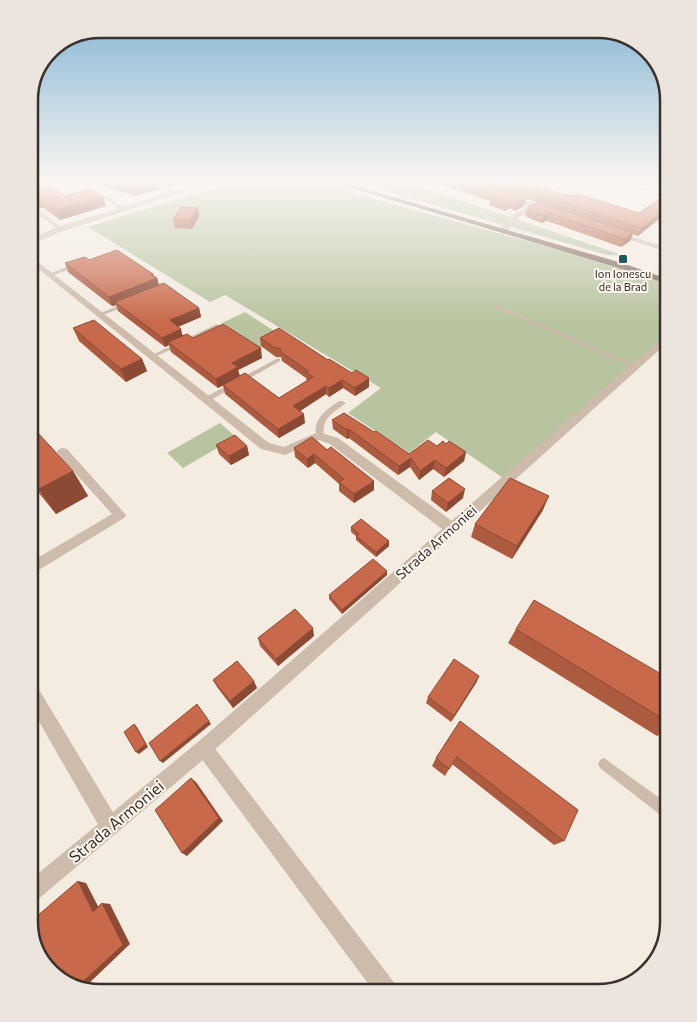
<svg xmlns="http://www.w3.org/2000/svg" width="697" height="1022" viewBox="0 0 697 1022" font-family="Commissioner,sans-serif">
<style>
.green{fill:#b8c4a0}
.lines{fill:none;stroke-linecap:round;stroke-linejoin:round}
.service{fill:#cdbbac;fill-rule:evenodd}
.minor{fill:#cdbbac;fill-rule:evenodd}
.tertiary{fill:#cdbbac;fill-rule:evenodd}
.primary{fill:#7d675c;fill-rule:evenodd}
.wall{fill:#ac5a40}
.shaded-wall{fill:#8c4a34}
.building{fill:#c8694b;stroke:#8c4a34}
.poi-dot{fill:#1f5a5e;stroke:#fbf5ee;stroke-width:2}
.labels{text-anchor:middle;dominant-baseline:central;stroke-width:4;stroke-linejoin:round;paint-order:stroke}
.far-poi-label{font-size:11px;fill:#3b302b;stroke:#fbf5ee}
.street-label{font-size:14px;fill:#3b302b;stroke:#fbf5ee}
.near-street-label{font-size:16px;fill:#3b302b;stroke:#fbf5ee}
.rim{fill:none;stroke:#3b302b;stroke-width:2.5}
</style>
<rect width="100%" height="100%" fill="#f4ebe1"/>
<!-- green -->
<path class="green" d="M 239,180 L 305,180 L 668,280 L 668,336 L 506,480 L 436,432 L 409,453 L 348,413 L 381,388 L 225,295 L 210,302 L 88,227 Z
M 348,180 L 400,180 L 625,256 L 607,255 Z
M 245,312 L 282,336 L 258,348 L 222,323 Z
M 220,423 L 236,437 L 183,468 L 167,453 Z"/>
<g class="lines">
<!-- service -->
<path class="service" d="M 95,180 L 101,180 L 70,189 L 68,188 Z
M 148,180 L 153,180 L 175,194 L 171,195 Z
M 610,180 L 616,180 L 668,196 L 668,198 Z
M 101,194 L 103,194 L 125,209 L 121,210 L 99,196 Z
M 38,212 L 42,212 L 62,228 L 62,230 L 58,230 L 38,214 Z
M 77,263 L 80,265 L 79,266 L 54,275 L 49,274 Z
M 127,302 L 130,304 L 129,305 L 103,315 L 98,314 Z
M 494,305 L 498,305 L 637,366 L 634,368 L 632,367 L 494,307 Z
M 217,324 L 220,326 L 219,327 L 155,357 L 153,358 L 150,356 Z
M 278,358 L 280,359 L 280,361 L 209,401 L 203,401 L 202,399 Z
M 339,401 L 342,401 L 346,403 C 338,410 326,415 324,426 C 323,430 324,434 323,438 L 317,438 C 311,420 326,410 339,401 Z
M 604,758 L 668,804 L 668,818 L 663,817 L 600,768 L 598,764 L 600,760 Z"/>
<!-- minor -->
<path class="minor" d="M 212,180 L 221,180 L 63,231 L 29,245 L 29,240 L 57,227 Z
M 510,196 L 550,209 L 551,210 L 548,212 L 535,208 C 522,215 513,219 507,234 L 501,234 C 500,219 517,212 529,206 L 508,199 L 508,197 Z
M 614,231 L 668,248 L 668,252 L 614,235 Z
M 29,255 L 269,443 L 284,447 L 318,432 L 338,438 L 456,524 L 457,528 L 456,532 L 446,532 L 330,444 L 319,440 L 285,455 L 261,449 L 29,261 Z
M 63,448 L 67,449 L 126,515 L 124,518 L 29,576 L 29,563 L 112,514 L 59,455 L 57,452 L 59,449 Z
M 29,681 L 35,683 L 117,819 L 119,826 L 117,833 L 110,835 L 103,833 L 29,704 Z
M 204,739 L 210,742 L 396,985 L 399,993 L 375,993 L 198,754 L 195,748 L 198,742 Z"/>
<!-- tertiary -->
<path class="tertiary" d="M 668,334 L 668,342 L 210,754 L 36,901 L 29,904 L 29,881 L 198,742 L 665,335 Z"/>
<!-- primary -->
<path class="primary" d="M 325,180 L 334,180 L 622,263 L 668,279 L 668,284 L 616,267 Z"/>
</g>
<!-- wall -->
<path class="wall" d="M 29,180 L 66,196 L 106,206 L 60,220 L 43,207 L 40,208 L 29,201 Z
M 94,180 L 190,180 L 167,187 L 156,180 L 159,189 L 135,196 L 95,184 Z
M 427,180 L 521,180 L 559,193 L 639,213 L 668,193 L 638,236 L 633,234 L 630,241 L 621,247 L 547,221 L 541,223 L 525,216 L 527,208 L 537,202 L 514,195 L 524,206 L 515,211 L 509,208 L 505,211 L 489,205 L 490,201 Z
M 199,216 L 192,229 L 175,228 L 173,220 Z
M 668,255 L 668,271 L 661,268 L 667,256 Z
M 89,260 L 153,274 L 154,277 L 157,278 L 159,285 L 199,308 L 201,317 L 178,327 L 183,336 L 262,358 L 238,370 L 240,376 L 279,398 L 307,381 L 306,378 L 282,361 L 281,357 L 276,357 L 261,346 L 260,338 L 369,387 L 355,396 L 343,388 L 329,397 L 326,394 L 300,411 L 305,423 L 279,438 L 225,394 L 223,385 L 218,388 L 171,352 L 169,345 L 165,347 L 118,311 L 116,305 L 112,306 L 68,272 L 65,263 Z
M 73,328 L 142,359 L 147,371 L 126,382 L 79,341 Z
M 332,420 L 374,432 L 409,454 L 446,444 L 466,452 L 464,461 L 444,477 L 433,469 L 419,480 L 410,467 L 398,475 L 349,438 L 347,439 L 333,429 Z
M 29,437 L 73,471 L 88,496 L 56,514 L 29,481 Z
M 312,437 L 374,490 L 354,503 L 339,491 L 339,484 L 315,463 L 308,468 L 295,457 L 294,448 Z
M 216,445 L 247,446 L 249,455 L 231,465 L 219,454 Z
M 432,491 L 463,498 L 446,512 L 431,500 Z
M 543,510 L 512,559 L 471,537 L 475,524 Z
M 351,527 L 389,541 L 389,546 L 376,557 L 356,540 L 356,536 L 351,532 Z
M 387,575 L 342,614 L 329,599 L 329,595 Z
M 516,629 L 668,678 L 668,729 L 657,736 L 508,643 Z
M 314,636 L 278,666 L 260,646 L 258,638 Z
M 479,676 L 476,683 L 451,722 L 426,703 L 428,697 Z
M 213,680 L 257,688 L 233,708 L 217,687 Z
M 460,721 L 564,841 L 554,845 L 452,764 L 445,776 L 432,766 L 436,758 Z"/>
<!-- shaded-wall -->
<path class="shaded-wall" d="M 151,180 L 156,180 L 159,189 L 135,196 L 132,185 Z
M 165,180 L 190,180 L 167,187 Z
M 103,197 L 106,206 L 60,220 L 56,210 Z
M 39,198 L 43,207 L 40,208 L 36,199 Z
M 526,199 L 524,206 L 515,211 L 517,203 Z
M 510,201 L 509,208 L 505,211 L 507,203 Z
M 668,207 L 668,212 L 638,236 L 641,228 Z
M 198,208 L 199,216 L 192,229 L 190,220 Z
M 549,213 L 547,221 L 541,223 L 543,215 Z
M 633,233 L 630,241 L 621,247 L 625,239 Z
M 153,274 L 155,279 L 157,278 L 159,287 L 115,302 L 116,305 L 112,306 L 109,297 Z
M 199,308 L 201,317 L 172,329 L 170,320 Z
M 181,329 L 183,338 L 168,342 L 169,345 L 165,347 L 162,338 Z
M 261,348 L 262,358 L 238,370 L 240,377 L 218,388 L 216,379 L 232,363 Z
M 142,359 L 147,371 L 126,382 L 121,369 Z
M 369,378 L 369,387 L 355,396 L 355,388 Z
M 342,380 L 343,388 L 329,397 L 329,388 Z
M 326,386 L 326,394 L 294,415 L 293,406 Z
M 304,414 L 305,423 L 279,438 L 278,429 Z
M 349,429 L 349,438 L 347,439 L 347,430 Z
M 247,446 L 249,455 L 231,465 L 229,456 Z
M 466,452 L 464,461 L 444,477 L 446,468 Z
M 314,454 L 315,463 L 308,468 L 307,459 Z
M 411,458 L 410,467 L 398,475 L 399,466 Z
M 435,460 L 433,469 L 419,480 L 420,471 Z
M 73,471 L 88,496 L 56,514 L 39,489 Z
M 374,481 L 374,490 L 354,503 L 354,494 Z
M 465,489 L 463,498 L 446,512 L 448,503 Z
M 549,496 L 543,510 L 512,559 L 517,546 Z
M 389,541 L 389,546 L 376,557 L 376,552 Z
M 387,571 L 387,575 L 342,614 L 342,610 Z
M 313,628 L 314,636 L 278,666 L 276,659 Z
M 479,676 L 476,683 L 451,722 L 454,716 Z
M 254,681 L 257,688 L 233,708 L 230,701 Z
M 209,721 L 211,724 L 163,763 L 160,761 Z
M 134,724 L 137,727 L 148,747 L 139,754 L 136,752 Z
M 191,778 L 196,782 L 223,821 L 187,856 L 182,853 Z
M 29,827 L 34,837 L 29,842 Z
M 78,881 L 86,883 L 101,912 L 93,912 Z
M 102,903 L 110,904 L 130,944 L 83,989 L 77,987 Z"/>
<!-- building -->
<path class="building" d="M 29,180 L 40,180 L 66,196 L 91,189 L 103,197 L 56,210 L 39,198 L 36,199 L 29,194 Z
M 115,180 L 151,180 L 132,185 Z
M 449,180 L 471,180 L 526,199 L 517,203 L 510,201 L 507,203 L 491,197 L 495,195 Z
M 493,180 L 521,180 L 559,193 L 574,196 L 578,194 L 639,213 L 668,193 L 668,207 L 641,228 Z
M 537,202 L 633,233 L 625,239 L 549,213 L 543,215 L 527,208 Z
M 181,207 L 198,208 L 190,220 L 173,220 Z
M 117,250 L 153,274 L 151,275 L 157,278 L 109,297 L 65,263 L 85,257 L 89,260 Z
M 164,283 L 199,308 L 170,320 L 181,329 L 162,338 L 115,302 Z
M 94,320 L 142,359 L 121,369 L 73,328 Z
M 223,324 L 261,348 L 232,363 L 238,367 L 216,379 L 168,342 L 187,334 L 193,338 Z
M 279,328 L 328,360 L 329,359 L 352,373 L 356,370 L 369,378 L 355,388 L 342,380 L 329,388 L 326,386 L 293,406 L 304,414 L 278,429 L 223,385 L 245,373 L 279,398 L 313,377 L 306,372 L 308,371 L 281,352 L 280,348 L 275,348 L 260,338 Z
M 344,413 L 374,432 L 376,431 L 409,454 L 428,440 L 437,446 L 443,441 L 446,444 L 449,441 L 466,452 L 446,468 L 435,460 L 420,471 L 411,458 L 399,466 L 349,429 L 347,430 L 332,420 Z
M 37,432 L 73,471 L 39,489 L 29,477 L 29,437 Z
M 235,435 L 247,446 L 229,456 L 216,445 Z
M 312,437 L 327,450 L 331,447 L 374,481 L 354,494 L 339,482 L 344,479 L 314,454 L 307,459 L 294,448 Z
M 449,478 L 465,489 L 448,503 L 432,491 Z
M 510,478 L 549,496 L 517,546 L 475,524 Z
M 361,519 L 389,541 L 376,552 L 356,536 L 359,534 L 351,527 Z
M 373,559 L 387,571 L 342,610 L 329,595 Z
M 534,600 L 668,678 L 668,722 L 516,629 Z
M 295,609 L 313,628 L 276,659 L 258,638 Z
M 454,659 L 479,676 L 454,716 L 428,697 Z
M 237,661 L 254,681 L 230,701 L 213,680 Z
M 197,704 L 209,721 L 160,761 L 149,743 Z
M 460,721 L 578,810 L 564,841 L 457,757 L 449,769 L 436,758 Z
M 134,724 L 146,744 L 136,752 L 124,732 Z
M 191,778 L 219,818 L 182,853 L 155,810 Z
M 78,881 L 93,912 L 102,903 L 123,945 L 77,987 L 61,981 L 45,965 L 31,931 L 29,923 Z"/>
<!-- sky -->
<linearGradient id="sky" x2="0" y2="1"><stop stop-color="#7eb2d2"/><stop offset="0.56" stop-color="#faf6f2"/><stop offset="1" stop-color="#faf6f2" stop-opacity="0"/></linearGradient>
<rect width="697" height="323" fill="url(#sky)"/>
<!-- markers -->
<rect class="poi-dot" x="618" y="254" width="10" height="10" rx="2.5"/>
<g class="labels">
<!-- far-poi labels -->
<g class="far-poi-label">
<text x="623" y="273">Ion Ionescu<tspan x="623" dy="13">de la Brad</tspan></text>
</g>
<!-- street labels -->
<g class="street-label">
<text transform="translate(436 542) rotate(-42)">Strada Armoniei</text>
</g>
<!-- near-street labels -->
<g class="near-street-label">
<text transform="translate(116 821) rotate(-40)">Strada Armoniei</text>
</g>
</g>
<!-- crop -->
<path d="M0 0H697V1022H0ZM100 38H598A62 62 0 0 1 660 100V922A62 62 0 0 1 598 984H100A62 62 0 0 1 38 922V100A62 62 0 0 1 100 38Z" fill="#ece5de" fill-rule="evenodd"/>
<path class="rim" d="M100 38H598A62 62 0 0 1 660 100V922A62 62 0 0 1 598 984H100A62 62 0 0 1 38 922V100A62 62 0 0 1 100 38Z"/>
</svg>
